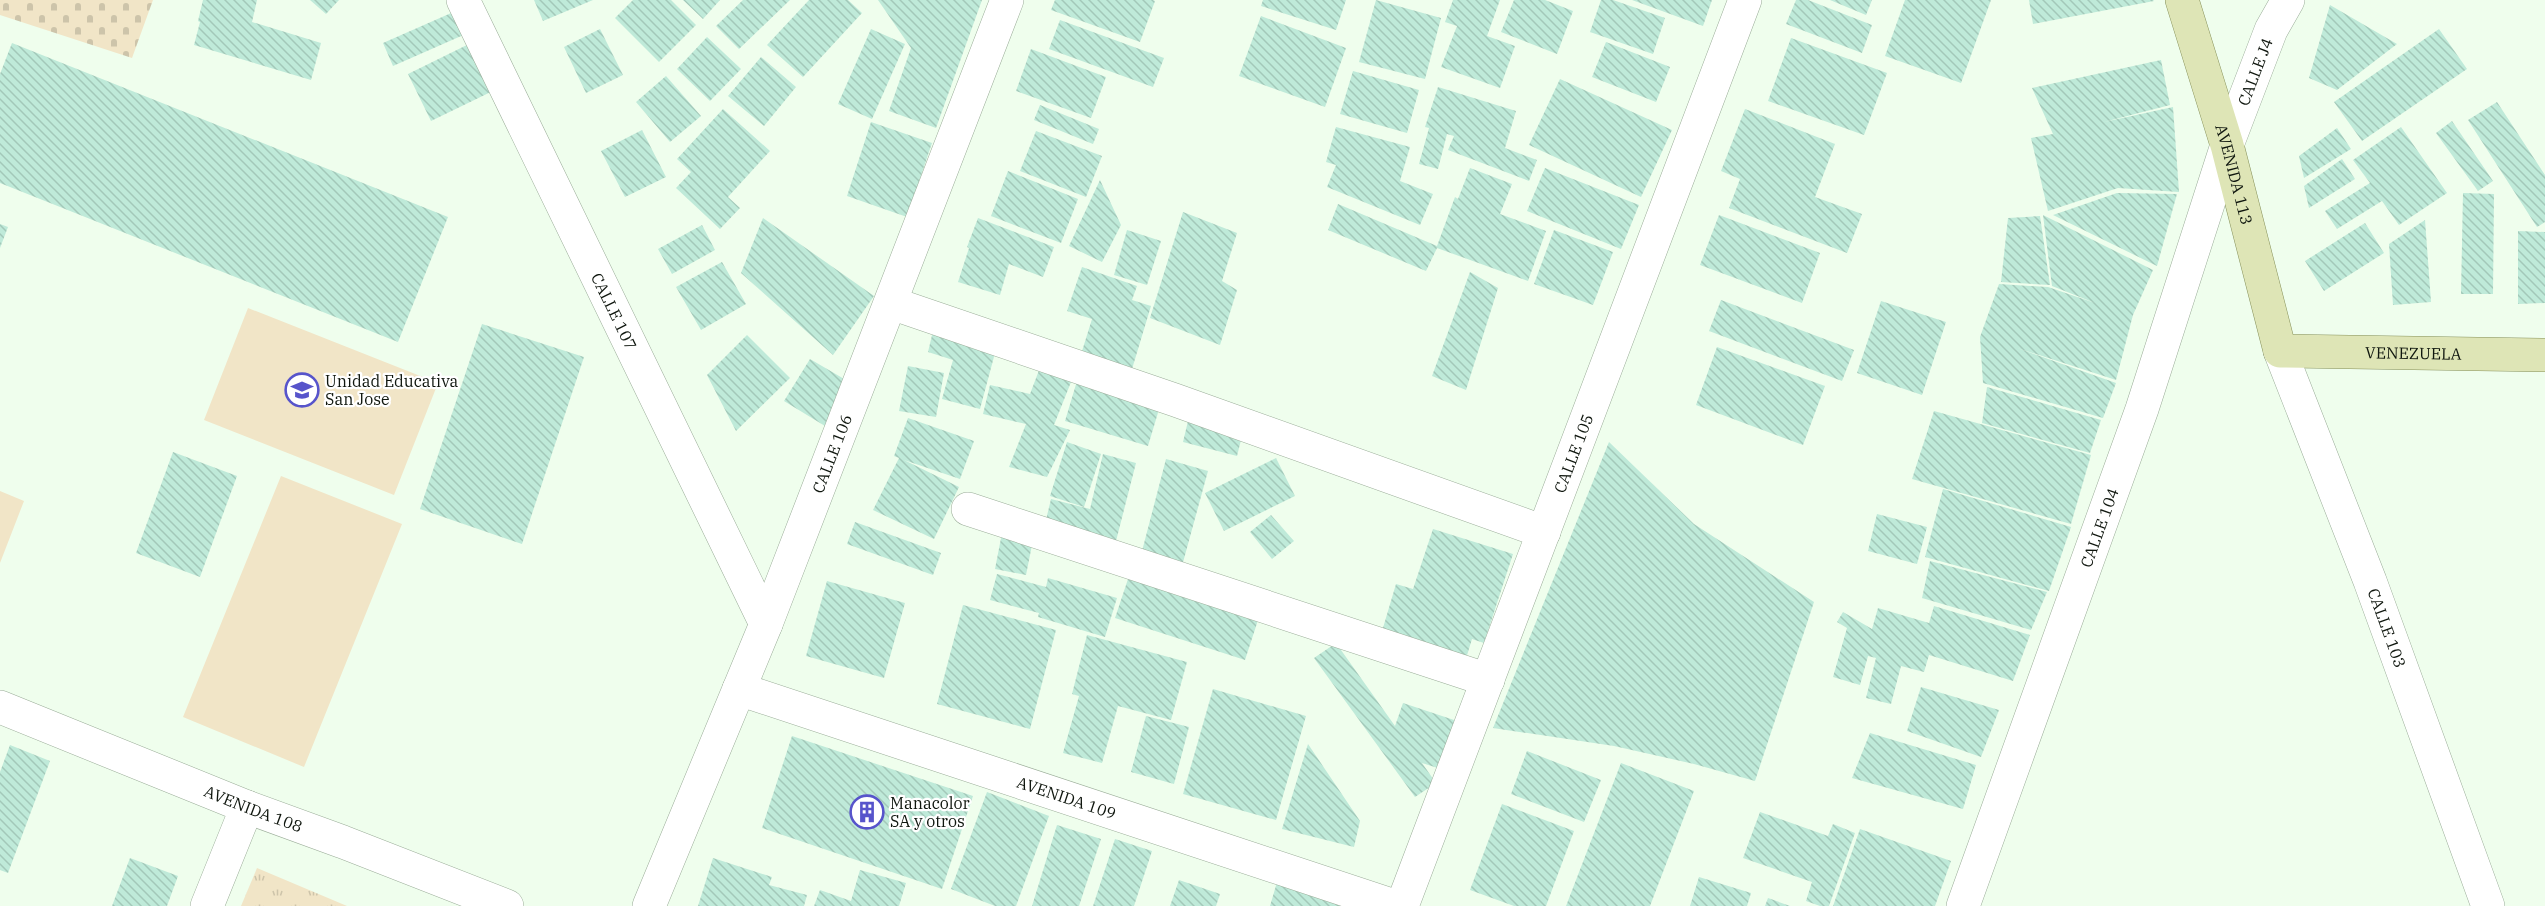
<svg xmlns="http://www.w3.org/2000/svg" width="2545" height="906" viewBox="0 0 2545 906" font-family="'IBM Plex Serif',serif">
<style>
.cemetery{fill:url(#cemetery-stones)}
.park{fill:url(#park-tufts)}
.pitch{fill:#f1e5c7}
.building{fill:url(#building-back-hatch)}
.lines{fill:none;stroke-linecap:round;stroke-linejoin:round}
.minor-casing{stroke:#9bad99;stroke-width:34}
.major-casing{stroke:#87915b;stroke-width:34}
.minor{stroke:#fff;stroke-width:33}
.major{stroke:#dee5b6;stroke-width:33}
.labels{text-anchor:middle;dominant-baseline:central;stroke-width:4.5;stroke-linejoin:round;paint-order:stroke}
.street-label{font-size:16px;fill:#0f160e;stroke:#fff}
.poi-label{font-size:16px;fill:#0f160e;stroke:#fff;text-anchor:start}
</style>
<defs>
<pattern id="cemetery-stones" width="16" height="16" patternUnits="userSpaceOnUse" patternTransform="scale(1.5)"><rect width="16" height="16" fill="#f1e5c7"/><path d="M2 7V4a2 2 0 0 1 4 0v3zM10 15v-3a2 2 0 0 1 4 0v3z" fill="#cdc4aa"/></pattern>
<pattern id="park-tufts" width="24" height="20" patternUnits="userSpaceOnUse" patternTransform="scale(1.5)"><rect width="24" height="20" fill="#f1e5c7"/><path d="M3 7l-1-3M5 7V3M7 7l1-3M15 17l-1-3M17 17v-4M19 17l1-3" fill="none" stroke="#cdc4aa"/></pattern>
<pattern id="building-back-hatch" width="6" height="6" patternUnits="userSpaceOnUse" patternTransform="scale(1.5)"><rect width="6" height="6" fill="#bfead9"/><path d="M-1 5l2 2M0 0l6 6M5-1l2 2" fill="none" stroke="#a3c8b9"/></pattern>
</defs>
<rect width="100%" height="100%" fill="#effeed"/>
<!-- cemetery -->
<path class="cemetery" d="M 0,0 L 153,0 L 132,58 L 0,15 Z"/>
<!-- park -->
<path class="park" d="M 257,868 L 347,906 L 241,906 Z"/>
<!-- pitch -->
<path class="pitch" d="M 248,308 L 438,383 L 394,495 L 204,420 Z
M 281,476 L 402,524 L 304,767 L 183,717 Z
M 0,491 L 24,501 L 0,563 Z"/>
<!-- building -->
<path class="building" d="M 203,0 L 257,0 L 252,22 L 321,43 L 311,80 L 194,45 L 200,22 L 198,21 Z
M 310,0 L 339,0 L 326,14 Z
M 534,0 L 593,0 L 543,21 Z
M 633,0 L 671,0 L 696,25 L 659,62 L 615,18 Z
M 683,0 L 720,0 L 703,19 Z
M 743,0 L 790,0 L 739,49 L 716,26 Z
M 809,0 L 848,0 L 862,13 L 803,77 L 767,45 Z
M 878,0 L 982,0 L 936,128 L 889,111 L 911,48 Z
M 1055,0 L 1153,0 L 1155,1 L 1140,42 L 1051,10 Z
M 1263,0 L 1346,0 L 1336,30 L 1261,6 Z
M 1376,0 L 1441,18 L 1425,79 L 1359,62 Z
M 1453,0 L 1500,0 L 1487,36 L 1515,46 L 1500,88 L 1441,67 L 1457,26 L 1445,22 Z
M 1514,0 L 1545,0 L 1573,11 L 1557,54 L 1501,32 Z
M 1601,0 L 1613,0 L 1665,18 L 1653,54 L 1590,32 Z
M 1632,0 L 1712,0 L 1703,26 Z
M 1796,0 L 1808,0 L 1872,25 L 1862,53 L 1786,24 Z
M 1830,0 L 1872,0 L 1866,15 Z
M 1905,0 L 1991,0 L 1961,83 L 1885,56 Z
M 2029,0 L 2153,0 L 2154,1 L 2033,24 Z
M 2330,5 L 2397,44 L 2337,90 L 2309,78 Z
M 458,10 L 468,33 L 393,66 L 383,43 Z
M 1261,16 L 1346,48 L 1325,107 L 1239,76 Z
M 1060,20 L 1164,58 L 1153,87 L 1049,49 Z
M 600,29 L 623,75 L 586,93 L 564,47 Z
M 871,29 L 905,44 L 872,119 L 838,104 Z
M 2439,29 L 2467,69 L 2362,141 L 2334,102 Z
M 707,37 L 741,69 L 710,101 L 677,69 Z
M 1791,38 L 1887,73 L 1864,135 L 1768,101 Z
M 475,41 L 499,88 L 431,121 L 408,74 Z
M 1606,42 L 1670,67 L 1656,102 L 1592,77 Z
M 12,43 L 448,217 L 398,342 L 0,183 L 0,74 Z
M 1031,49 L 1106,77 L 1091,118 L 1016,91 Z
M 761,57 L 796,87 L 764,126 L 728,96 Z
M 2161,60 L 2170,105 L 2104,122 L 2173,107 L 2179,192 L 2118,188 L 2048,211 L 2031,138 L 2053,134 L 2032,88 Z
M 1353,71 L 1419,90 L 1407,133 L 1340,114 Z
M 666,76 L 701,116 L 670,142 L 636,102 Z
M 1560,79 L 1672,130 L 1641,197 L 1529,145 Z
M 1438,87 L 1516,111 L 1505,148 L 1537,160 L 1529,181 L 1448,150 L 1454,136 L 1447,134 L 1438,169 L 1419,164 L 1429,128 L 1425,127 Z
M 2497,102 L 2545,175 L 2545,222 L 2537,227 L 2468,120 Z
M 1040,105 L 1099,129 L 1093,144 L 1034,120 Z
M 723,109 L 770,151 L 728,197 L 740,208 L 720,229 L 676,188 L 691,172 L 677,159 Z
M 1745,109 L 1835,144 L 1815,197 L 1862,214 L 1847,253 L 1729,208 L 1740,179 L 1721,171 Z
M 2452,121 L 2493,181 L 2478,191 L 2436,133 Z
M 871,122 L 932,143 L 907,217 L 847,196 Z
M 1336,127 L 1410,147 L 1400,181 L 1433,194 L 1420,225 L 1327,187 L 1336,165 L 1326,162 Z
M 2401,127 L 2447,193 L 2399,225 L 2382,201 L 2337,229 L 2325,211 L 2370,183 L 2353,160 Z
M 2337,128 L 2351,149 L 2304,178 L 2299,156 Z
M 642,130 L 666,177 L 625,197 L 601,151 Z
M 1036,131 L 1102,156 L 1086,197 L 1020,171 Z
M 2342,159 L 2355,179 L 2309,208 L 2304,186 Z
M 1470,168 L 1512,184 L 1500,214 L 1546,231 L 1528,281 L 1437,248 L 1426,271 L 1328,230 L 1338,204 L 1437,246 L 1455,197 L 1458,199 Z
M 1545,168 L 1639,205 L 1621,249 L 1527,211 Z
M 1008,171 L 1078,199 L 1061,243 L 991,216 Z
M 1100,180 L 1121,225 L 1102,262 L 1069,246 Z
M 2117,193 L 2177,194 L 2157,266 L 2053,215 Z
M 2463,193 L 2494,194 L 2493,294 L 2461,294 Z
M 1183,212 L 1237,233 L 1222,281 L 1237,290 L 1220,345 L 1150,318 Z
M 1719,215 L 1820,253 L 1802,303 L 1700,265 Z
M 2043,215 L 2153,270 L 2133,315 L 2116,380 L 2017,348 L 2116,383 L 2103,418 L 1983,383 L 1980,337 L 1999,284 L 2048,287 L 2095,303 L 2052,286 Z
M 2040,216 L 2050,285 L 2001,282 L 2008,218 Z
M 763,218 L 874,296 L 833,355 L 741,273 Z
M 978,218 L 1054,247 L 1043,277 L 1009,264 L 1000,295 L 958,282 L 969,248 L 967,247 Z
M 2425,220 L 2431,302 L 2393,305 L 2389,244 Z
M 2365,223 L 2384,253 L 2324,291 L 2305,261 Z
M 0,224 L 8,227 L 0,248 Z
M 702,225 L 715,250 L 672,274 L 658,249 Z
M 1127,230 L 1161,241 L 1147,285 L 1114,275 Z
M 1554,230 L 1613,252 L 1593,305 L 1534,284 Z
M 2518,231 L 2545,232 L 2545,303 L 2518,304 Z
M 722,262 L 746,304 L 701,330 L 676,287 Z
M 1082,267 L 1137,286 L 1132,300 L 1151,306 L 1129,379 L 1078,364 L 1092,319 L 1067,311 Z
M 1470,272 L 1498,288 L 1466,390 L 1432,376 Z
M 1721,300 L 1854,350 L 1842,381 L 1709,331 Z
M 1881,301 L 1946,322 L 1922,395 L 1857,373 Z
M 482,324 L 584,357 L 522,544 L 420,509 Z
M 933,331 L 995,353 L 980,409 L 942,399 L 953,360 L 928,352 Z
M 747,335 L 790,378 L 736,431 L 707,375 Z
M 1717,347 L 1825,386 L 1803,445 L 1696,405 Z
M 810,359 L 851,383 L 825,426 L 784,401 Z
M 1041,365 L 1073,377 L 1054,425 L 1070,430 L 1047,477 L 1009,467 L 1026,424 L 983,414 L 990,385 L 1030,394 Z
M 908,366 L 944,373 L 936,417 L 899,411 Z
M 1077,381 L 1160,406 L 1148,446 L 1065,421 Z
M 1987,387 L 2101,420 L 2090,453 L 1982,423 Z
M 1934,411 L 2091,455 L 2071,524 L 1912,479 Z
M 908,418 L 974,441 L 960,479 L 904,460 L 959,487 L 934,539 L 873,510 L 899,458 L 894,456 Z
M 1188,421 L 1242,436 L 1237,456 L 1183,442 Z
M 1067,442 L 1101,454 L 1084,507 L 1050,496 Z
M 1609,442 L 1694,524 L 1814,602 L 1755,781 L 1694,764 L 1614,746 L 1493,728 Z
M 173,452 L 237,476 L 200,577 L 136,553 Z
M 1103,454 L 1136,463 L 1115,545 L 1045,524 L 1051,499 L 1090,509 Z
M 1276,458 L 1295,496 L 1224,531 L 1205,493 Z
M 1166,459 L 1208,471 L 1182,566 L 1141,555 Z
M 1943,489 L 2071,527 L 2049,591 L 1925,557 Z
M 1877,514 L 1927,527 L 1917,564 L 1868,551 Z
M 1271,515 L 1294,541 L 1272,559 L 1250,532 Z
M 855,522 L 941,553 L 933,575 L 847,544 Z
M 1433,529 L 1513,554 L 1484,643 L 1472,639 L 1464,665 L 1380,638 L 1396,584 L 1413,589 Z
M 1002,533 L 1033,540 L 1026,575 L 995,569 Z
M 1930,561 L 2047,592 L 2031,630 L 1922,598 Z
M 1130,573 L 1260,614 L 1245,660 L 1115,618 Z
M 997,574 L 1046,587 L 1048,578 L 1117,598 L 1105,637 L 1038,617 L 1039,613 L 990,600 Z
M 827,581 L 905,603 L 884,678 L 806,656 Z
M 963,605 L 1056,630 L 1030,729 L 937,704 Z
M 1934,606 L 2030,635 L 2013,681 L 1929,655 L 1924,672 L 1901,666 L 1891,704 L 1866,698 L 1876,658 L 1868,656 L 1860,685 L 1833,677 L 1847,628 L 1837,622 L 1843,612 L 1872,629 L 1878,608 L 1929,623 Z
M 1087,635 L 1187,662 L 1171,720 L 1118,706 L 1102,763 L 1063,753 L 1079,696 L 1072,694 Z
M 1336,643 L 1395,726 L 1403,703 L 1460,722 L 1444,770 L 1422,763 L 1436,783 L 1415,797 L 1314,658 Z
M 1921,687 L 1999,710 L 1981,757 L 1907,731 Z
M 1213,689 L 1306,716 L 1276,820 L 1183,794 Z
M 1146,716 L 1189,727 L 1174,784 L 1131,772 Z
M 1870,733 L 1976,765 L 1963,809 L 1852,778 Z
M 792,736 L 973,796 L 942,889 L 762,828 Z
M 1308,744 L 1360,821 L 1354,847 L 1282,829 Z
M 10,745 L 50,761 L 8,873 L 0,870 L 0,772 Z
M 1527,751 L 1601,780 L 1584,822 L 1511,794 Z
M 1621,763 L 1694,791 L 1650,906 L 1566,906 Z
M 987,792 L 1049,816 L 1016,906 L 995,906 L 951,889 Z
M 1502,804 L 1574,831 L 1546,906 L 1514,906 L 1470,890 Z
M 1760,812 L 1828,836 L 1833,824 L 1855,833 L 1829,906 L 1820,906 L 1806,901 L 1812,882 L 1743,858 Z
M 1057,825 L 1101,839 L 1079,906 L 1032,906 Z
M 1860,829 L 1951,861 L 1935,906 L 1833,906 Z
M 1115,839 L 1152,851 L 1134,906 L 1093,906 Z
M 130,858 L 178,876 L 167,906 L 112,906 Z
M 713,858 L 772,877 L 769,885 L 807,895 L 804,906 L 698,906 Z
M 860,870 L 906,883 L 899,906 L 814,906 L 820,890 L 851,901 Z
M 1280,872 L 1350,906 L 1270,906 Z
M 1699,877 L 1751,893 L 1747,906 L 1690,906 Z
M 1179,880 L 1220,894 L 1216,906 L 1170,906 Z
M 1768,898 L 1790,906 L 1765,906 Z"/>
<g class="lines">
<!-- minor casing -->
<g class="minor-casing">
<g id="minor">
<path id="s1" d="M 463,0 L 766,624"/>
<path d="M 891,303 L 1175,400 L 1544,532"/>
<path id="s2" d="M 2280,351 L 2370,581 L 2488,906"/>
<path d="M 968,509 L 1488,680"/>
<path id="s3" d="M 739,689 L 1394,906"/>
<path id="s4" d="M 0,707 L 247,807 L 343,842 L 507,906"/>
<path d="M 207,906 L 247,807"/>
<path id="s5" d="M 649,906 L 766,624 L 1007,0"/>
<path id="s6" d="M 1402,906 L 1745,0"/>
<path id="s7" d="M 1963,906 L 2142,409 L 2227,145 L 2271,30 L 2288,0"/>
</g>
</g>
<!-- major casing -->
<g class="major-casing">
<g id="major">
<path id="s8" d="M 2182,0 L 2227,145 L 2280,351 L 2545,355"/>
</g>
</g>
<!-- minor -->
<use href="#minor" class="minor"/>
<!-- major -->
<use href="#major" class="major"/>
</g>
<!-- icons -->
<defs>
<g id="school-ring" transform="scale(1.725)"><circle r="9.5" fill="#fff" stroke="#5754cb" stroke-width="1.5"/><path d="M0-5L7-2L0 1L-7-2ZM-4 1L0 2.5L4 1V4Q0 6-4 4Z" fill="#5754cb"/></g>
<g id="building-ring" transform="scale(1.725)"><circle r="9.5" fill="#fff" stroke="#5754cb" stroke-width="1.5"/><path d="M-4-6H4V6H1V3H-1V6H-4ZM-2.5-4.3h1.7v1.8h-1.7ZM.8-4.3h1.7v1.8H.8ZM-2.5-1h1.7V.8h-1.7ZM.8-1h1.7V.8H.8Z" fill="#5754cb"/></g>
</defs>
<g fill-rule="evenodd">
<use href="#school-ring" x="302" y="390"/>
<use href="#building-ring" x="867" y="812"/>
</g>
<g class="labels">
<!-- street labels -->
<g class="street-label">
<text stroke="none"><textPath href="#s7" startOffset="884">CALLE J4</textPath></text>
<text stroke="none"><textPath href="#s8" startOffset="182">AVENIDA 113</textPath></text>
<text stroke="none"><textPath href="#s1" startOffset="346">CALLE 107</textPath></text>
<text stroke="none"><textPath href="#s8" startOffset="498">VENEZUELA</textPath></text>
<text stroke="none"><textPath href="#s6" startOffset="484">CALLE 105</textPath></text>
<text stroke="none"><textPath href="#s5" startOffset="488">CALLE 106</textPath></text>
<text stroke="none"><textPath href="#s7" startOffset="402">CALLE 104</textPath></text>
<text stroke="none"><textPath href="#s2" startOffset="297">CALLE 103</textPath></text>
<text stroke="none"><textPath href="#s3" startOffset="345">AVENIDA 109</textPath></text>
<text stroke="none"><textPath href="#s4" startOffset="273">AVENIDA 108</textPath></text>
</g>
<!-- poi labels -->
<g class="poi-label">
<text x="325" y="381">Unidad Educativa<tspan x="325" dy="18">San Jose</tspan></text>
<text x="890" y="803">Manacolor<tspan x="890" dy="18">SA y otros</tspan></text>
</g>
</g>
</svg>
